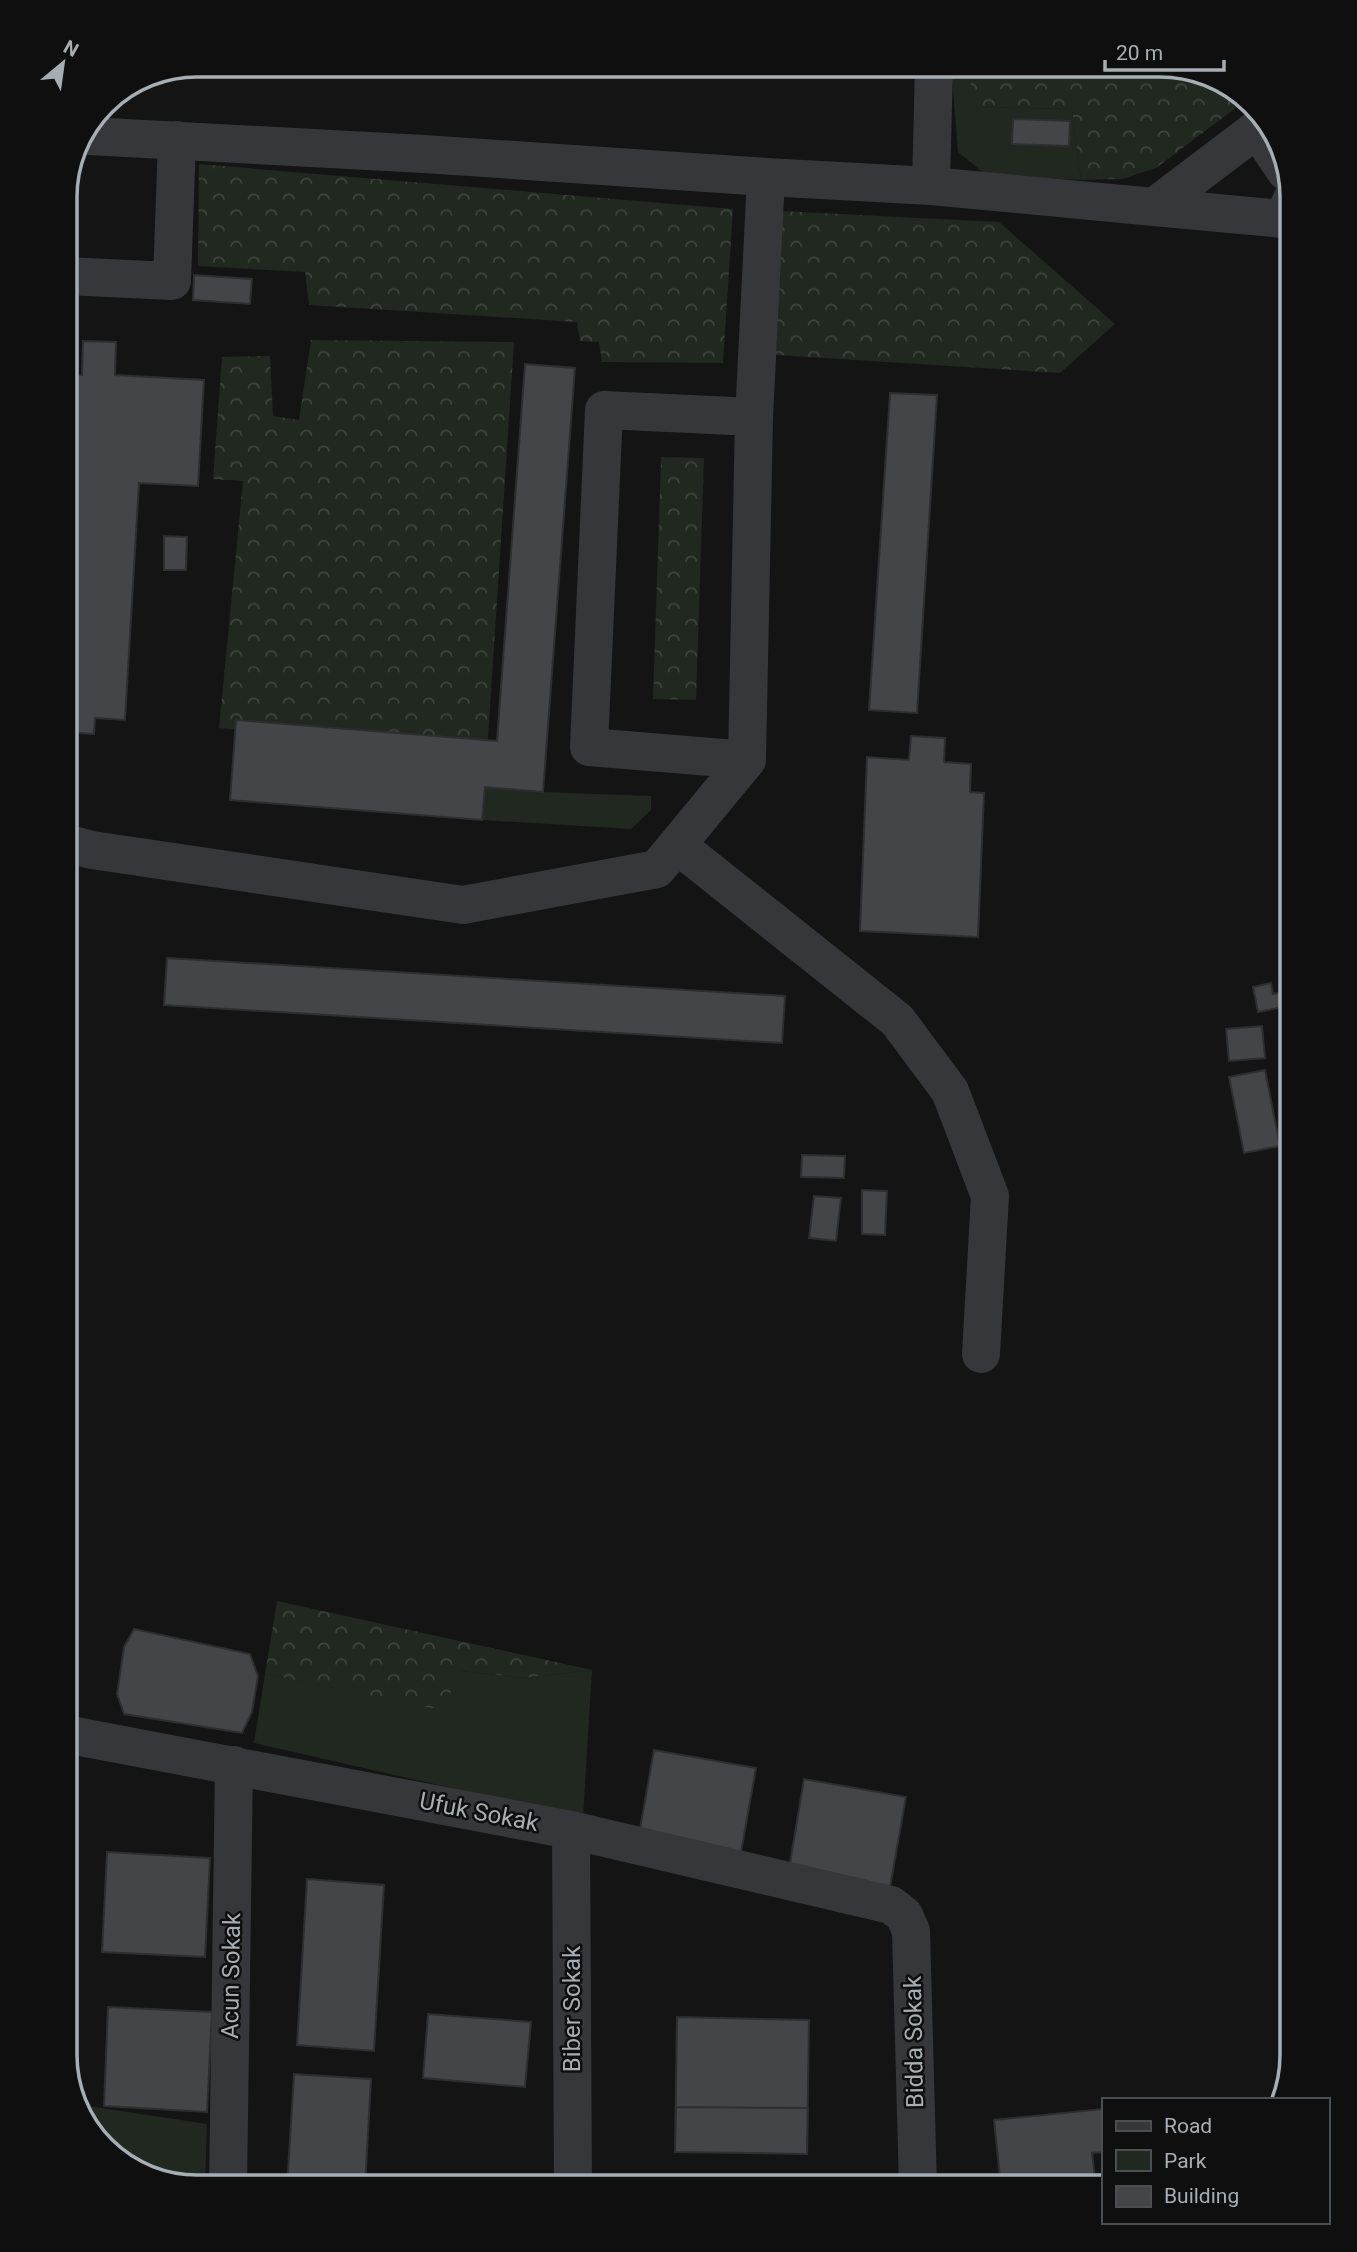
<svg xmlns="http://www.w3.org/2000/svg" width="1357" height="2252" viewBox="0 0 1357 2252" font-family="Roboto,sans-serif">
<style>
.green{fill:#202820}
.forest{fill:url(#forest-crowns)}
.building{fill:#434548;stroke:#2e2e31;stroke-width:2}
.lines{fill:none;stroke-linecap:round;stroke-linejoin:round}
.street{stroke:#35373a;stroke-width:38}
.labels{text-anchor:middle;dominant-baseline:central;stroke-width:5;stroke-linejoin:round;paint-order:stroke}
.street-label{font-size:24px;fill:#a6aeb5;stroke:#0f0f10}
.rim{fill:none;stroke:#a6aeb5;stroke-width:3.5}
</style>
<defs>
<pattern id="forest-crowns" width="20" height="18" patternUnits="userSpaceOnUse" patternTransform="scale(1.75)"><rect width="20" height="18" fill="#202820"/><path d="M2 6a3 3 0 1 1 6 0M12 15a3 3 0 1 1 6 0" fill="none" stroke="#3d453e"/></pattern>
</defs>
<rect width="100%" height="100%" fill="#141415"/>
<!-- green -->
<path class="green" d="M 969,71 L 975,107 L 1072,109 L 1081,180 L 986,175 L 958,152 L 952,78 Z
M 485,787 L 543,792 L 651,796 L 651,810 L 631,829 L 482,820 Z
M 592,1670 L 583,1818 L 254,1743 L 265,1674 L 441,1709 L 461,1671 L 524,1678 Z
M 76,2104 L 207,2124 L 205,2187 L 189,2187 L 123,2165 L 78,2113 Z"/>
<!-- forest -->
<path class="forest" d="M 973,65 L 1169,65 L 1234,87 L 1245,101 L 1156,168 L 1122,179 L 1081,180 L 1072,109 L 974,107 L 969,71 Z
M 199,164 L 733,209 L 723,363 L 602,362 L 599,342 L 580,341 L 577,322 L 309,305 L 305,272 L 198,266 Z
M 781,211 L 999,222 L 1115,324 L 1060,373 L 776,355 Z
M 311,340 L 514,342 L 487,753 L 219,728 L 243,481 L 213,479 L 222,357 L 270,356 L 273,416 L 299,420 Z
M 661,457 L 704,458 L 696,700 L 653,699 Z
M 277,1601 L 592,1670 L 524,1678 L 461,1671 L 442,1710 L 265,1674 Z"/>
<!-- building -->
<path class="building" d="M 1013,119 L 1070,121 L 1069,146 L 1012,144 Z
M 194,275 L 252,279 L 250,304 L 193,300 Z
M 83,341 L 116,342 L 115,375 L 204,380 L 198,486 L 139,483 L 125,720 L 95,718 L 94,734 L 65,732 L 65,374 L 82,375 Z
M 525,364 L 575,368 L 543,792 L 485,787 L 482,820 L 230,800 L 236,720 L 497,741 Z
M 890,393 L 937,395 L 917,713 L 869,710 Z
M 164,536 L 187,537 L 186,570 L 164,570 Z
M 911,736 L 945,738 L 944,762 L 971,764 L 970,792 L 984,793 L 978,937 L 860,931 L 867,757 L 909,760 Z
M 167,958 L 785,996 L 782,1043 L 164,1005 Z
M 1271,983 L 1273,994 L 1285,992 L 1288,1006 L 1258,1012 L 1253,987 Z
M 1262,1026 L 1265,1058 L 1229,1061 L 1226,1029 Z
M 1265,1070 L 1280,1146 L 1244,1153 L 1229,1077 Z
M 802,1155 L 845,1156 L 844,1178 L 801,1177 Z
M 862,1190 L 887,1191 L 885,1235 L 862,1234 Z
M 814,1196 L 841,1198 L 836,1241 L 809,1238 Z
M 65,1441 L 77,1444 L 65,1490 Z
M 65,1600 L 77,1603 L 65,1678 Z
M 134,1629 L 250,1654 L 258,1676 L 252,1712 L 242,1733 L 124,1714 L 117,1694 L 124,1647 Z
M 654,1750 L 756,1768 L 740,1858 L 638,1840 Z
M 804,1779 L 906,1797 L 890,1887 L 789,1869 Z
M 107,1852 L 210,1858 L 205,1957 L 102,1952 Z
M 307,1879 L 384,1885 L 374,2051 L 297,2045 Z
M 108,2007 L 212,2012 L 207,2112 L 104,2106 Z
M 428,2014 L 531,2022 L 525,2087 L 423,2078 Z
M 677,2017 L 809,2020 L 807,2154 L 675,2152 Z
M 294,2074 L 371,2079 L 365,2187 L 287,2187 Z
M 676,2107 L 808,2108 L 807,2154 L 675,2152 Z
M 1103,2109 L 1103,2152 L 1092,2153 L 1096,2187 L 1001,2187 L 994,2120 Z"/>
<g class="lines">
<!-- street -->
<path class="street" d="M 1257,129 L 1286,172
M 89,136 L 424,154 L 766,177 L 931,186 L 1154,207 L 1265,123
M 931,186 L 934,65
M 1154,207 L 1283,219 L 1292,199
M 65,276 L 172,281 L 177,140
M 747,760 L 589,747 L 604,410 L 754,417
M 65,843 L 92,850 L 463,905 L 657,869 L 747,760 L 754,417 L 766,177
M 677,845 L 897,1020 L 950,1091 L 990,1196 L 981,1354
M 65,1734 L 571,1830 L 891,1905 L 904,1915 L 911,1931 L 918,2187
M 571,1830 L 573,2187
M 228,2187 L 234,1765"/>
</g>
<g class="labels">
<!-- street labels -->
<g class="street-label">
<text transform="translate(479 1812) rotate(11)">Ufuk Sokak</text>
<text transform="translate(231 1976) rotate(-89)">Acun Sokak</text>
<text transform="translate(572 2009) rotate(-90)">Biber Sokak</text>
<text transform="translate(914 2042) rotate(-91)">Bidda Sokak</text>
</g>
</g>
<!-- crop -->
<path d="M0 0H1357V2252H0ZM197 77H1160A120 120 0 0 1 1280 197V2055A120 120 0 0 1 1160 2175H197A120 120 0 0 1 77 2055V197A120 120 0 0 1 197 77Z" fill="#0f0f10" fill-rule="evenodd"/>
<path class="rim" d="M197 77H1160A120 120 0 0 1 1280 197V2055A120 120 0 0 1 1160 2175H197A120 120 0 0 1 77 2055V197A120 120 0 0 1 197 77Z"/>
<!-- legend -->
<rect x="1102" y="2098" width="228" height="126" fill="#0f0f10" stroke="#4b4f52" stroke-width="2"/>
<rect x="1116" y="2121" width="35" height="10" fill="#35373a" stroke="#4b4f52" stroke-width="2"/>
<text x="1164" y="2133" font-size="21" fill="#a6aeb5">Road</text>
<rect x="1116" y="2150" width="35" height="21" fill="#202820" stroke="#4b4f52" stroke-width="2"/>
<text x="1164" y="2168" font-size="21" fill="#a6aeb5">Park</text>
<rect x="1116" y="2186" width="35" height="21" fill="#434548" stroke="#4b4f52" stroke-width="2"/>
<text x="1164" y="2203" font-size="21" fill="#a6aeb5">Building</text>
<!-- north arrow -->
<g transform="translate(63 63) rotate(29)" stroke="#0f0f10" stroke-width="5" paint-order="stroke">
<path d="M0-5L12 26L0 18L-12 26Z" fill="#a6aeb5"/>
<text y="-10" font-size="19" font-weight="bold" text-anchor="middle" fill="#a6aeb5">N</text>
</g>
<!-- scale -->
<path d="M1105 60v10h119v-10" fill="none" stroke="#a6aeb5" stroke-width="3.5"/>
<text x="1116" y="60" font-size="21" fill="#a6aeb5" stroke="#0f0f10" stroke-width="5" paint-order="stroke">20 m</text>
</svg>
